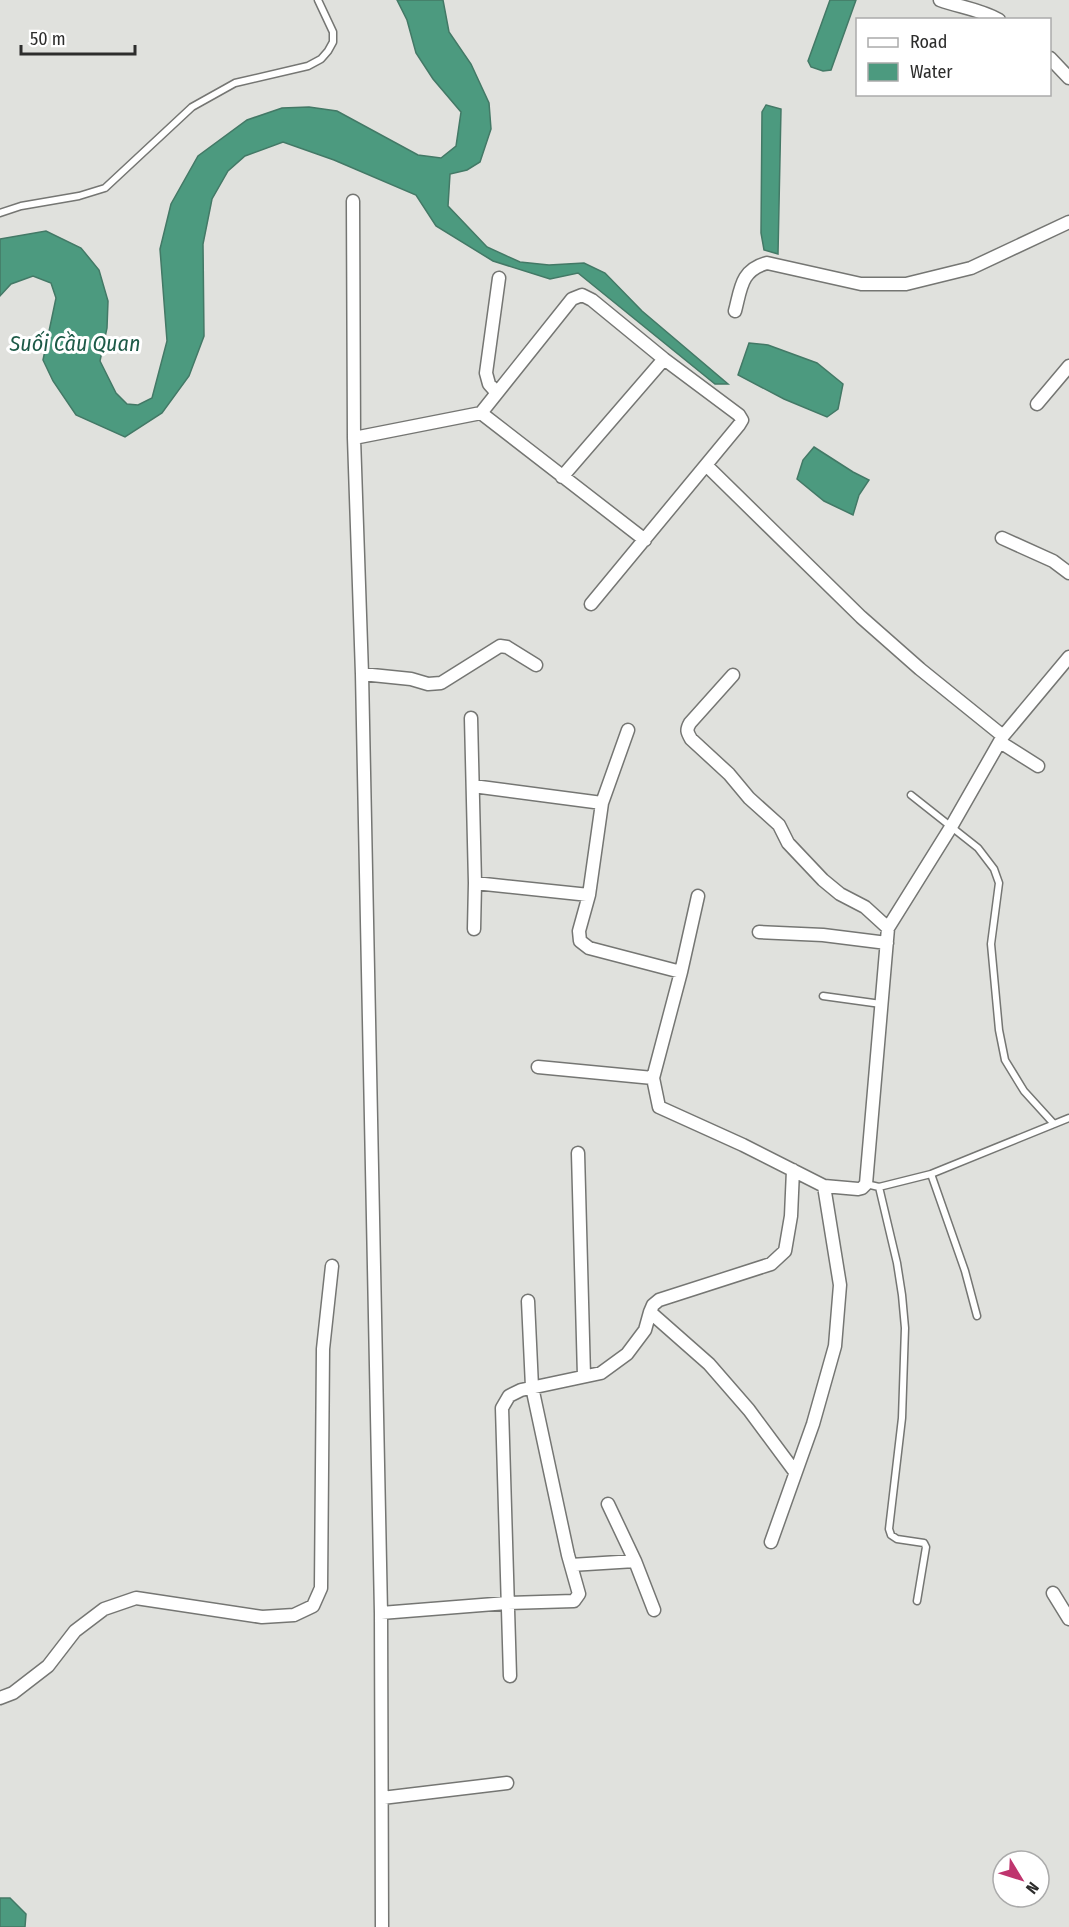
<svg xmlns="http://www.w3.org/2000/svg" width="1069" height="1927" viewBox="0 0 1069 1927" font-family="'Fira Sans Condensed',sans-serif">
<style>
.water{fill:#4c9a7f;stroke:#437966;stroke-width:1.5}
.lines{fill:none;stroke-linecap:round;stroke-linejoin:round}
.lane-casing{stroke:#757673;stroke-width:9}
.street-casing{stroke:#757673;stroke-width:15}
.lane{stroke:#fff;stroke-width:6}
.street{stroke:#fff;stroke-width:12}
.labels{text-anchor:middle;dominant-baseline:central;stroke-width:6;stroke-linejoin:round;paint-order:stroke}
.water-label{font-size:22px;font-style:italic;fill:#1d5a47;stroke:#fff}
</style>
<rect width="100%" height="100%" fill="#e0e1dd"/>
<!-- water -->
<path class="water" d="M 397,0 L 443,0 L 449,32 L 471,64 L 489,103 L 491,129 L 480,162 L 467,170 L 450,174 L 448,206 L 487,247 L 520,262 L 549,265 L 584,263 L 605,273 L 642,311 L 728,384 L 715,384 L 578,273 L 550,279 L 493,261 L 436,226 L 416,195 L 334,160 L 283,142 L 245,156 L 228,171 L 212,199 L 203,244 L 204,336 L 189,376 L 162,413 L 125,437 L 76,415 L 53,381 L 43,360 L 56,298 L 51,283 L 33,276 L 11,284 L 0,296 L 0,239 L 46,231 L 81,248 L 99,270 L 108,301 L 107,328 L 100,361 L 116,393 L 127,404 L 138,405 L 152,398 L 167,341 L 160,249 L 171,204 L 198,156 L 247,120 L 282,108 L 309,107 L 337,111 L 418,155 L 441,158 L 456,146 L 461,112 L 433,79 L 416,53 L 407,20 Z
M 830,0 L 856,0 L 831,70 L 823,71 L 811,67 L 808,61 Z
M 766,105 L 781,109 L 778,254 L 764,250 L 761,233 L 762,112 Z
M 749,343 L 768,345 L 817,363 L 843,384 L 838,409 L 827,417 L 784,399 L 738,375 Z
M 814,447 L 853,472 L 869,480 L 859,495 L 853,515 L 824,501 L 797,479 L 803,460 Z
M 0,1898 L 10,1898 L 26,1914 L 25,1927 L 0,1927 Z"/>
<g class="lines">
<!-- lane casing -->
<g class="lane-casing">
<path id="lane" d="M 0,213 L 21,206 L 79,196 L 105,188 L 192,107 L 235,83 L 308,66 L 321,59 L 328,51 L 333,42 L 333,32 L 318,0
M 911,795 L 978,848 L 994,869 L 999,883 L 991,944 L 999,1030 L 1005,1060 L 1024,1091 L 1054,1124
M 823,996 L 881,1004
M 931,1174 L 965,1271 L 977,1316
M 866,1184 L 879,1187 L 931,1174 L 1069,1118
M 879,1187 L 897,1263 L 902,1295 L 905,1328 L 902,1418 L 889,1529 L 891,1535 L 897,1539 L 924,1543 L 926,1547 L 917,1601"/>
</g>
<!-- street casing -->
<g class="street-casing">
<path id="street" d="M 940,0 C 959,7 980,9 999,20
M 1050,58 L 1069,78
M 353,201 L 354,438 L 362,674 L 381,1613 L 382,1927
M 735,311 C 741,288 741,270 767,263 L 861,284 L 906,284 L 971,268 L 1069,222
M 497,393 L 489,384 L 486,373 L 499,278
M 1037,404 L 1069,366
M 481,413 L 645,540
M 354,438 L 481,413 L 572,299 L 582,295 L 592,300 L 664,359 L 739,415 L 742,420 L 739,425 L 591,604
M 707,466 L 861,617 L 920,669 L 1003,736
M 562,477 L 664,359
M 1002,538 L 1053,561 L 1069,573
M 362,674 L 411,679 L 428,684 L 441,683 L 500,646 L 507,647 L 536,665
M 733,675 L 690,723 C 686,730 687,732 691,739 L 729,774 L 749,798 L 779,825 L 788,843 L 823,880 L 840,894 L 865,907 L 888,928
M 471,718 L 475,883 L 474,929
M 628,730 L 602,803 L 589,895 L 579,931 L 580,941 L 589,948 L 681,972
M 1000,742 L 1038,766
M 473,786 L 602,803
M 475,883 L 589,895
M 698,896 L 681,972 L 653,1078 L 659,1107 L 743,1145 L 824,1186 L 858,1189 L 862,1188 L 866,1184 L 888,928 L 951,827 L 1003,736 L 1069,657
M 759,932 L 823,935 L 887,943
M 538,1067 L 653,1078
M 578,1153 L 584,1376
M 650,1312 L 709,1364 L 749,1410 L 795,1472
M 608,1504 L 635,1561 L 654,1610
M 771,1542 L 813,1424 L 835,1346 L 840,1285 L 824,1186
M 571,1565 L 635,1561
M 1053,1593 L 1069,1619
M 381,1613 L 507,1603 L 574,1601 L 579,1594 L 568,1555 L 532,1387 L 528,1301
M 510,1676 L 502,1408 L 509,1396 L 521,1390 L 601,1373 L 627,1354 L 645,1330 L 650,1312 L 653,1305 L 659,1300 L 771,1264 L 785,1251 L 791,1216 L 793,1170
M 0,1698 L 13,1693 L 48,1666 L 75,1631 L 104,1609 L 136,1598 L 262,1617 L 294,1615 L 313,1606 L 321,1588 L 323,1349 L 332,1266
M 382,1798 L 507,1783"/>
</g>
<!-- lane -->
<use href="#lane" class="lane"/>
<!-- street -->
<use href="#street" class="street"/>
</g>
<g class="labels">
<!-- water labels -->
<g class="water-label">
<text x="75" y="343">Suối Cầu Quan</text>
</g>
</g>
<!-- legend -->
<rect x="856" y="18" width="195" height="78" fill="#ffffff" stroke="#ababab" stroke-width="1.5"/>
<rect x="868" y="38" width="30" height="9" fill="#ffffff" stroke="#ababab" stroke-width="1.5"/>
<text x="910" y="48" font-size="18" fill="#2d2d2c">Road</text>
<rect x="868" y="63" width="30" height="18" fill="#4c9a7f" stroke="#ababab" stroke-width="1.5"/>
<text x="910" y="78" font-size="18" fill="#2d2d2c">Water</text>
<!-- north arrow -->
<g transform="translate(1021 1879) rotate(128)"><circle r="28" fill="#ffffff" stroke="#ababab" stroke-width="1.5"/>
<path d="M0-4.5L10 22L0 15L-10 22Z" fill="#bf356e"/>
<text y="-9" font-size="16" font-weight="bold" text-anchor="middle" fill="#2d2d2c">N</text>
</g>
<!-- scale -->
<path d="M21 45v9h114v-9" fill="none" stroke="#2d2d2c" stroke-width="3"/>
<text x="30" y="45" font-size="18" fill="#2d2d2c" stroke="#ffffff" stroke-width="4.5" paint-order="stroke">50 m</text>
</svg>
